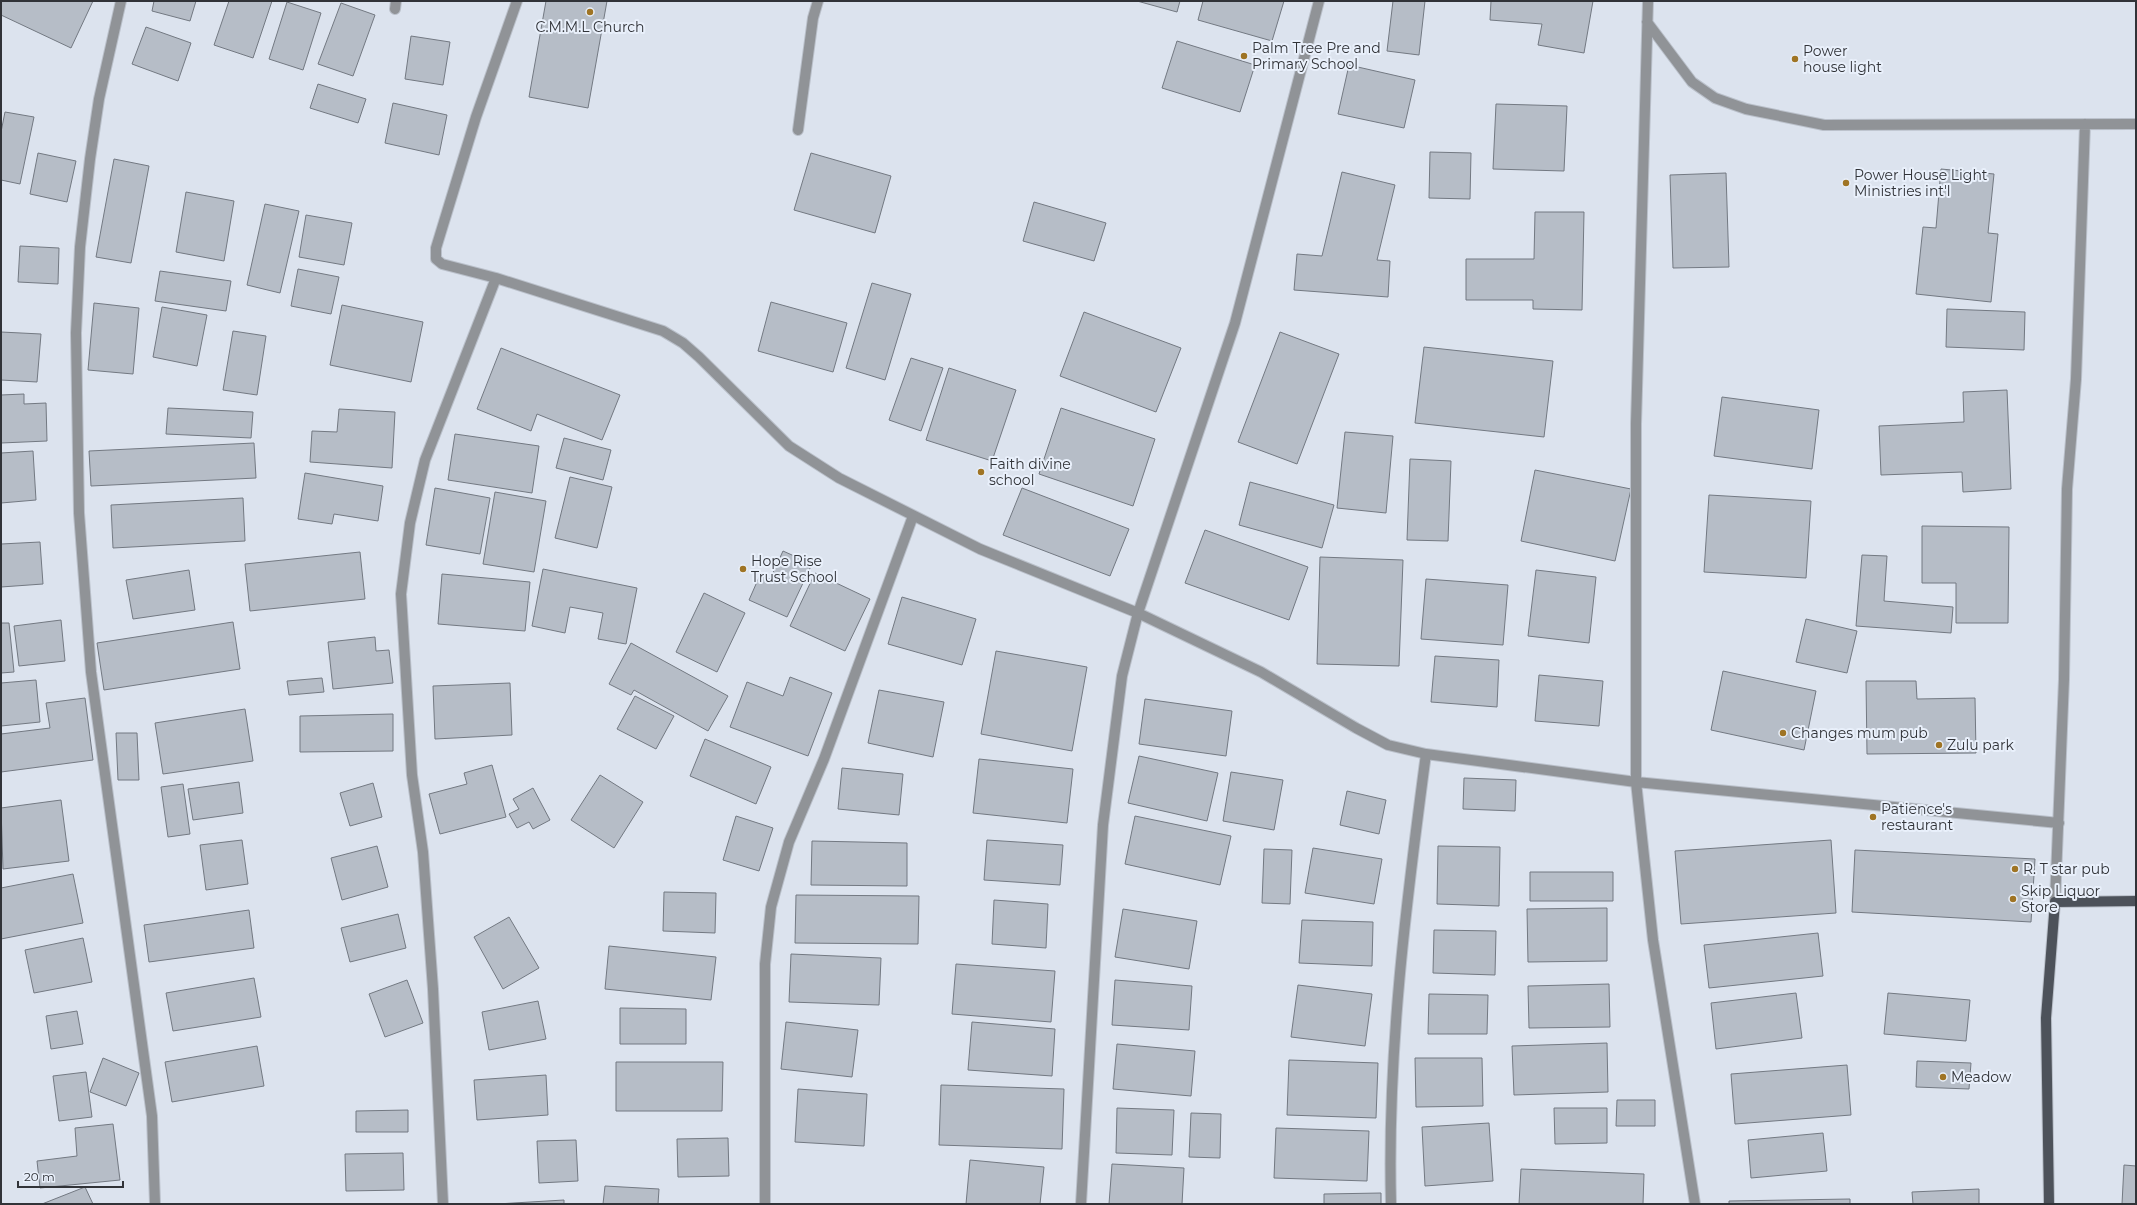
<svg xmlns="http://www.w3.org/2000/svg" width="2137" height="1205" viewBox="0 0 2137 1205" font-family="Montserrat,sans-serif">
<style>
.building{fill:#b6bdc7;stroke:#737982}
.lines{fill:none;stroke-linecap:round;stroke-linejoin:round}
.minor-casing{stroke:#bac0ca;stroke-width:12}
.major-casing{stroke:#bac0ca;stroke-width:12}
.minor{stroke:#909397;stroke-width:10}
.major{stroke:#4d525a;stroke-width:10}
.poi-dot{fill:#9f7424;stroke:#e9f0fb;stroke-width:1.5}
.labels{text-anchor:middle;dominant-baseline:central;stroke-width:4;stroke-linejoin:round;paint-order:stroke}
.poi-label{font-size:14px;fill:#313338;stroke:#e9f0fb;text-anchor:start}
</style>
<rect width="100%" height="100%" fill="#dce3ee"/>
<!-- building -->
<path class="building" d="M 1,1 L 93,1 L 71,48 L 1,15 Z
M 154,1 L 196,1 L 190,21 L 152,11 Z
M 229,1 L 272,1 L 253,58 L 214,45 Z
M 546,1 L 607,1 L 588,108 L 529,97 Z
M 1137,1 L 1180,1 L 1177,12 Z
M 1203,1 L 1284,1 L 1272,41 L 1198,20 Z
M 1393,1 L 1425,1 L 1419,55 L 1387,51 Z
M 1491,1 L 1593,1 L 1584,53 L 1538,45 L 1542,24 L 1490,20 Z
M 287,2 L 321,13 L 303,70 L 269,59 Z
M 341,3 L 375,15 L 353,76 L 318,64 Z
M 146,27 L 191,43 L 178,81 L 132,64 Z
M 411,36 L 450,42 L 443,85 L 405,79 Z
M 1177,41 L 1255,65 L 1240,112 L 1162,88 Z
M 1349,65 L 1415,80 L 1404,128 L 1338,114 Z
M 318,84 L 366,99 L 358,123 L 310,108 Z
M 393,103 L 447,115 L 439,155 L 385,143 Z
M 1496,104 L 1567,106 L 1564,171 L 1493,169 Z
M 5,112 L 34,117 L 20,184 L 1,180 L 1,132 Z
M 1430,152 L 1471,153 L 1470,199 L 1429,198 Z
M 38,153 L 76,161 L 67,202 L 30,194 Z
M 811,153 L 891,176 L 875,233 L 794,210 Z
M 114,159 L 149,166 L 131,263 L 96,257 Z
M 1941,169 L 1994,174 L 1988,233 L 1998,234 L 1991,302 L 1916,294 L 1923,227 L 1936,228 Z
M 1342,172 L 1395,185 L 1377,260 L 1390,261 L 1388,297 L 1294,290 L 1297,254 L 1322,256 Z
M 1726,173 L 1729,267 L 1673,268 L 1670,175 Z
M 186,192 L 234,201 L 224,261 L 176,252 Z
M 1034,202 L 1106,223 L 1094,261 L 1023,241 Z
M 265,204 L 299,211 L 280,293 L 247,285 Z
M 1535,212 L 1584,212 L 1582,310 L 1533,309 L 1533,300 L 1466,300 L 1466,259 L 1534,259 Z
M 306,215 L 352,223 L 344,265 L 299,257 Z
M 20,246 L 59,248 L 58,284 L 18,282 Z
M 298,269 L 339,277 L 331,314 L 291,306 Z
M 160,271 L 231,281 L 226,311 L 155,301 Z
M 872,283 L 911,294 L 885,380 L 846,368 Z
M 771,302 L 847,323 L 833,372 L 758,351 Z
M 94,303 L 139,308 L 133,374 L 88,370 Z
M 342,305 L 423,322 L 411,382 L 330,365 Z
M 162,307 L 207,315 L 197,366 L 153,357 Z
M 1947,309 L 2025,312 L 2024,350 L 1946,347 Z
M 1084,312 L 1181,348 L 1156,412 L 1060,376 Z
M 233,331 L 266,336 L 257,395 L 223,390 Z
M 1,332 L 41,334 L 37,382 L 1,380 Z
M 1280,332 L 1339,354 L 1297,464 L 1238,442 Z
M 1424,347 L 1553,361 L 1544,437 L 1415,423 Z
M 501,348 L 620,395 L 602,440 L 537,414 L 531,431 L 477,409 Z
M 911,358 L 943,368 L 921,431 L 889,420 Z
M 949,368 L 1016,390 L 992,461 L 926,440 Z
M 2007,390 L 2011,489 L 1963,492 L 1962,472 L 1881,475 L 1879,426 L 1964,422 L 1963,392 Z
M 24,394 L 24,404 L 46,403 L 47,441 L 1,443 L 1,395 Z
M 1722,397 L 1819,410 L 1812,469 L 1714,456 Z
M 168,408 L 253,412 L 251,438 L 166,434 Z
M 1061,408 L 1155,439 L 1133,506 L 1039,474 Z
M 339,409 L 395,412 L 392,468 L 310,462 L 312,431 L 337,432 Z
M 1345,432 L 1393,436 L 1386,513 L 1337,508 Z
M 455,434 L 539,446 L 532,493 L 448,480 Z
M 564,438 L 611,450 L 603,480 L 556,468 Z
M 254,443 L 256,478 L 91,486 L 89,451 Z
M 33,451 L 36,500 L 1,503 L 1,453 Z
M 1410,459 L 1451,461 L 1448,541 L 1407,540 Z
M 1535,470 L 1631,489 L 1615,561 L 1521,541 Z
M 305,473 L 383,486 L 378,521 L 334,514 L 332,524 L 298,519 Z
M 570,477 L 612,487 L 597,548 L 555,538 Z
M 1250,482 L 1334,505 L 1322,548 L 1239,525 Z
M 435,488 L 490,498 L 480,554 L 426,545 Z
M 1022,488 L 1129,529 L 1110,576 L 1003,535 Z
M 495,492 L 546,501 L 534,572 L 483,564 Z
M 1709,495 L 1811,501 L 1806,578 L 1704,572 Z
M 243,498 L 245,541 L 113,548 L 111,505 Z
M 1922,526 L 2009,527 L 2008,623 L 1956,623 L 1956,583 L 1922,583 Z
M 1205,530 L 1308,567 L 1289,620 L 1185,583 Z
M 40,542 L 43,584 L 1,587 L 1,544 Z
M 783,551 L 812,564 L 787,617 L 749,600 L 760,575 L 770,579 Z
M 360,552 L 365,599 L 250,611 L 245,564 Z
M 1862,555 L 1887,556 L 1884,601 L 1953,607 L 1951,633 L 1856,626 Z
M 1320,557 L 1403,560 L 1399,666 L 1317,664 Z
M 543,569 L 637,588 L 626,644 L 598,639 L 603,613 L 570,607 L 565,633 L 532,626 Z
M 189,570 L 195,610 L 133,619 L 126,580 Z
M 1536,570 L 1596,577 L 1589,643 L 1528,636 Z
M 815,573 L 870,599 L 845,651 L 790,626 Z
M 442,574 L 530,582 L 525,631 L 438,624 Z
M 1426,579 L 1508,585 L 1503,645 L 1421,639 Z
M 704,593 L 745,613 L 717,672 L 676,652 Z
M 902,597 L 976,619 L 962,665 L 888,644 Z
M 1806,619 L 1857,631 L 1847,673 L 1796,662 Z
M 61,620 L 65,661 L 19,666 L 14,626 Z
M 233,622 L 240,669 L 104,690 L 97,643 Z
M 1,623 L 9,623 L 14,672 L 1,673 Z
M 375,637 L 376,651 L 389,650 L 393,683 L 333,689 L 328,642 Z
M 631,643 L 728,696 L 708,731 L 634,690 L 631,695 L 609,684 Z
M 996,651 L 1087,667 L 1072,751 L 981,734 Z
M 1435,656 L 1499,660 L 1497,707 L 1431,702 Z
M 1723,671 L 1816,691 L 1804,750 L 1711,730 Z
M 1539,675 L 1603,681 L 1599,726 L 1535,721 Z
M 790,677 L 832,693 L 808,756 L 730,727 L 747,682 L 783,696 Z
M 322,678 L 324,692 L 289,695 L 287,681 Z
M 36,680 L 40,722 L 1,726 L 1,683 Z
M 1866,681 L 1916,681 L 1917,699 L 1975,698 L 1976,753 L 1867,754 Z
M 510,683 L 512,735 L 435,739 L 433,686 Z
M 879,690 L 944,702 L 933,757 L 868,743 Z
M 635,696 L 674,716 L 656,749 L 617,729 Z
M 85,698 L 93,760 L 1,772 L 1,734 L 50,728 L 46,703 Z
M 1145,699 L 1232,711 L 1226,756 L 1139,744 Z
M 245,709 L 253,761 L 163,774 L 155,723 Z
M 393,714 L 393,751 L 300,752 L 300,716 Z
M 116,733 L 137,733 L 139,780 L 118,780 Z
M 705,739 L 771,767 L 756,804 L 690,776 Z
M 1139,756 L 1218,773 L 1207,821 L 1128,803 Z
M 979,759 L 1073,769 L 1067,823 L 973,813 Z
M 492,765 L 506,817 L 440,834 L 429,794 L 467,784 L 464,773 Z
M 842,768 L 903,774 L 899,815 L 838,809 Z
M 1231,772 L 1283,780 L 1274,830 L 1223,821 Z
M 600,775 L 643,802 L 614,848 L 571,820 Z
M 1464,778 L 1516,780 L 1515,811 L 1463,809 Z
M 239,782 L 243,813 L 193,820 L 188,789 Z
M 373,783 L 382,817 L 350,826 L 340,793 Z
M 183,784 L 190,834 L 168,837 L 161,787 Z
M 533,788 L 550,820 L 533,829 L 529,822 L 517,828 L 509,814 L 519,809 L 513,799 Z
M 1347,791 L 1386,800 L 1379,834 L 1340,825 Z
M 61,800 L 69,861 L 3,869 L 1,808 Z
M 736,816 L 773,828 L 759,871 L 723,860 Z
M 1135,816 L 1231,836 L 1220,885 L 1125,864 Z
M 242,840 L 248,884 L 206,890 L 200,845 Z
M 987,840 L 1063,845 L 1060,885 L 984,880 Z
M 1831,840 L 1836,913 L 1681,924 L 1675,851 Z
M 812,841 L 907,843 L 907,886 L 811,885 Z
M 377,846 L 388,887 L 342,900 L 331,858 Z
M 1438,846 L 1500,847 L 1499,906 L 1437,904 Z
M 1313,848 L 1382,859 L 1374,904 L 1305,893 Z
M 1264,849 L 1292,850 L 1290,904 L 1262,903 Z
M 1855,850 L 2035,859 L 2031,922 L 1852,912 Z
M 1530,872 L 1613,872 L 1613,901 L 1530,901 Z
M 73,874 L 83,923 L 1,939 L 1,888 Z
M 664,892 L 716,893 L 715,933 L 663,931 Z
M 796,895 L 919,896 L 918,944 L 795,943 Z
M 994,900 L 1048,904 L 1046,948 L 992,944 Z
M 1607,908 L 1607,961 L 1528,962 L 1527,909 Z
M 1123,909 L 1197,921 L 1189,969 L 1115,957 Z
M 249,910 L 254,948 L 149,962 L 144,925 Z
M 398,914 L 406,948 L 350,962 L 341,928 Z
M 509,917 L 539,968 L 503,989 L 474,937 Z
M 1302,920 L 1373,922 L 1372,966 L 1299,963 Z
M 1434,930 L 1496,931 L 1495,975 L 1433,973 Z
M 1818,933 L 1823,976 L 1709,988 L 1704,945 Z
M 83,938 L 92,982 L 34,993 L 25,950 Z
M 609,946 L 716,957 L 711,1000 L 605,989 Z
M 791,954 L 881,958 L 879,1005 L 789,1002 Z
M 956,964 L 1055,971 L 1051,1022 L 952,1014 Z
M 254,978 L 261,1017 L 173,1031 L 166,993 Z
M 407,980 L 423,1023 L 385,1037 L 369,994 Z
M 1115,980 L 1192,986 L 1189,1030 L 1112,1025 Z
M 1609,984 L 1610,1027 L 1529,1028 L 1528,986 Z
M 1298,985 L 1372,994 L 1365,1046 L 1291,1037 Z
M 1796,993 L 1802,1038 L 1716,1049 L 1711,1003 Z
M 1888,993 L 1970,1000 L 1966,1041 L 1884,1034 Z
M 1429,994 L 1488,995 L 1487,1034 L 1428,1034 Z
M 538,1001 L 546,1039 L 489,1050 L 482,1012 Z
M 620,1008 L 686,1009 L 686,1044 L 620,1044 Z
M 77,1011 L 83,1044 L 51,1049 L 46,1016 Z
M 786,1022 L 858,1030 L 852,1077 L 781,1069 Z
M 972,1022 L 1055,1029 L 1052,1076 L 968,1070 Z
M 1607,1043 L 1608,1092 L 1514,1095 L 1512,1046 Z
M 1117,1044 L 1195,1051 L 1191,1096 L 1113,1089 Z
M 257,1046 L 264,1086 L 172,1102 L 165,1062 Z
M 103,1058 L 139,1073 L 126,1106 L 90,1092 Z
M 1415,1058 L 1482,1058 L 1483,1106 L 1416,1107 Z
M 1289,1060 L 1378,1063 L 1376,1118 L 1287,1115 Z
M 1917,1061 L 1971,1063 L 1969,1089 L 1916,1087 Z
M 616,1062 L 723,1062 L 722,1111 L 616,1111 Z
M 1847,1065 L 1851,1115 L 1735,1124 L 1731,1074 Z
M 86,1072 L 92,1117 L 59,1121 L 53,1076 Z
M 546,1075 L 548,1115 L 477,1120 L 474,1080 Z
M 941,1085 L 1064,1089 L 1062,1149 L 939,1145 Z
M 798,1089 L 867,1094 L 864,1146 L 795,1142 Z
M 1617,1100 L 1655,1100 L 1655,1126 L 1616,1126 Z
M 1117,1108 L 1174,1110 L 1172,1155 L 1116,1153 Z
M 1554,1108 L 1607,1108 L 1607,1143 L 1555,1144 Z
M 408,1110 L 408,1132 L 356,1132 L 356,1111 Z
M 1191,1113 L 1221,1114 L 1220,1158 L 1189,1157 Z
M 1489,1123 L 1493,1181 L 1425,1186 L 1422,1127 Z
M 113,1124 L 120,1180 L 40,1188 L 37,1161 L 77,1156 L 75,1128 Z
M 1276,1128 L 1369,1131 L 1367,1181 L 1274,1178 Z
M 1823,1133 L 1827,1171 L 1751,1178 L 1748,1140 Z
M 728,1138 L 729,1176 L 678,1177 L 677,1139 Z
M 576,1140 L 578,1181 L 539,1183 L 537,1141 Z
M 403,1153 L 404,1190 L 346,1191 L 345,1154 Z
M 970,1160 L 1044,1167 L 1040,1204 L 966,1204 Z
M 1112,1164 L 1184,1168 L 1182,1204 L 1109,1204 Z
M 2124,1165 L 2136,1166 L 2136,1204 L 2122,1204 Z
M 1521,1169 L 1644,1174 L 1643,1204 L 1519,1204 Z
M 605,1186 L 659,1189 L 658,1204 L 603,1204 Z
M 85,1187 L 93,1204 L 42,1204 Z
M 1979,1189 L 1979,1204 L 1913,1204 L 1912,1192 Z
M 1381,1193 L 1381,1204 L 1324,1204 L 1324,1194 Z
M 1850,1199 L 1850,1204 L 1729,1204 L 1729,1201 Z
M 564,1200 L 564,1204 L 497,1204 Z"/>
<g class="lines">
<!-- minor casing -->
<g class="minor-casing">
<path id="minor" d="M 121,1 L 99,99 L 90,159 L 80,247 L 76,333 L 79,513 L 91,672 L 152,1116 L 155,1204
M 517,1 L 476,117 L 436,248 L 436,259 L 442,264 L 496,278 L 663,331 L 683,343 L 699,357 L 789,446 L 839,478 L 980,549 L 1138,613 L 1261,672 L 1356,728 L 1388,745 L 1426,754 L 1636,782 L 2059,823
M 1648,1 L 1636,424 L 1636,782 L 1653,940 L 1695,1204
M 395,9 L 396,1
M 1647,22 L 1692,82 L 1715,98 L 1746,109 L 1824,125 L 2136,124
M 798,130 L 813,18 L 818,1
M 2055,902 L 2064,679 L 2067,489 L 2076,379 L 2085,124
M 443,1204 L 433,989 L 423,852 L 412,775 L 401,594 L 410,523 L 425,460 L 496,278
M 765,1204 L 765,964 L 771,907 L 789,842 L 824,759 L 913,516
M 1081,1204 L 1103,825 L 1122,676 L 1138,613 L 1235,323 L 1319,1
M 1391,1204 C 1387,1053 1406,904 1426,754"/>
</g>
<!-- major casing -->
<g class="major-casing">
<path id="major" d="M 2049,1204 L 2046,1018 L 2055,902 L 2136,901"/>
</g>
<!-- minor -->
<use href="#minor" class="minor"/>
<!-- major -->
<use href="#major" class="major"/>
</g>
<!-- markers -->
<g class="poi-dot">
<circle cx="590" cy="12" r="4"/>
<circle cx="1244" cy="56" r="4"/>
<circle cx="1795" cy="59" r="4"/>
<circle cx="1846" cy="183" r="4"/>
<circle cx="981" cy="472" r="4"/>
<circle cx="743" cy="569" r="4"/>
<circle cx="1783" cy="733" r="4"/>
<circle cx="1939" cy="745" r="4"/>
<circle cx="1873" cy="817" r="4"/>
<circle cx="2015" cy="869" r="4"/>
<circle cx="2013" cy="899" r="4"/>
<circle cx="1943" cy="1077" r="4"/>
</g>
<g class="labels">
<!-- poi labels -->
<g class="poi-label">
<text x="590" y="27" text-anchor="middle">C.M.M.L Church</text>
<text x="1252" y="48">Palm Tree Pre and<tspan x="1252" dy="16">Primary School</tspan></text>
<text x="1803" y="51">Power<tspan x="1803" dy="16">house light</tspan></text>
<text x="1854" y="175">Power House Light<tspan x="1854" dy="16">Ministries int'l</tspan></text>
<text x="989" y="464">Faith divine<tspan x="989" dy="16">school</tspan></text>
<text x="751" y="561">Hope Rise<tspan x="751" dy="16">Trust School</tspan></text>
<text x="1791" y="733">Changes mum pub</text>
<text x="1947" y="745">Zulu park</text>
<text x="1881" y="809">Patience's<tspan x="1881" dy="16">restaurant</tspan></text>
<text x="2023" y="869">R. T star pub</text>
<text x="2021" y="891">Skip Liquor<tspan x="2021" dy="16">Store</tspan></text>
<text x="1951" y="1077">Meadow</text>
</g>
</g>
<!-- border -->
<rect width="2137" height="1205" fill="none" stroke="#313338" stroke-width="4"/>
<!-- scale -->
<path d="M18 1181v6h105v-6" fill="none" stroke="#313338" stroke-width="2"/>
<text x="24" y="1181" font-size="12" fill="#313338" stroke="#e9f0fb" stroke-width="3" paint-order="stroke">20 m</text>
</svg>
